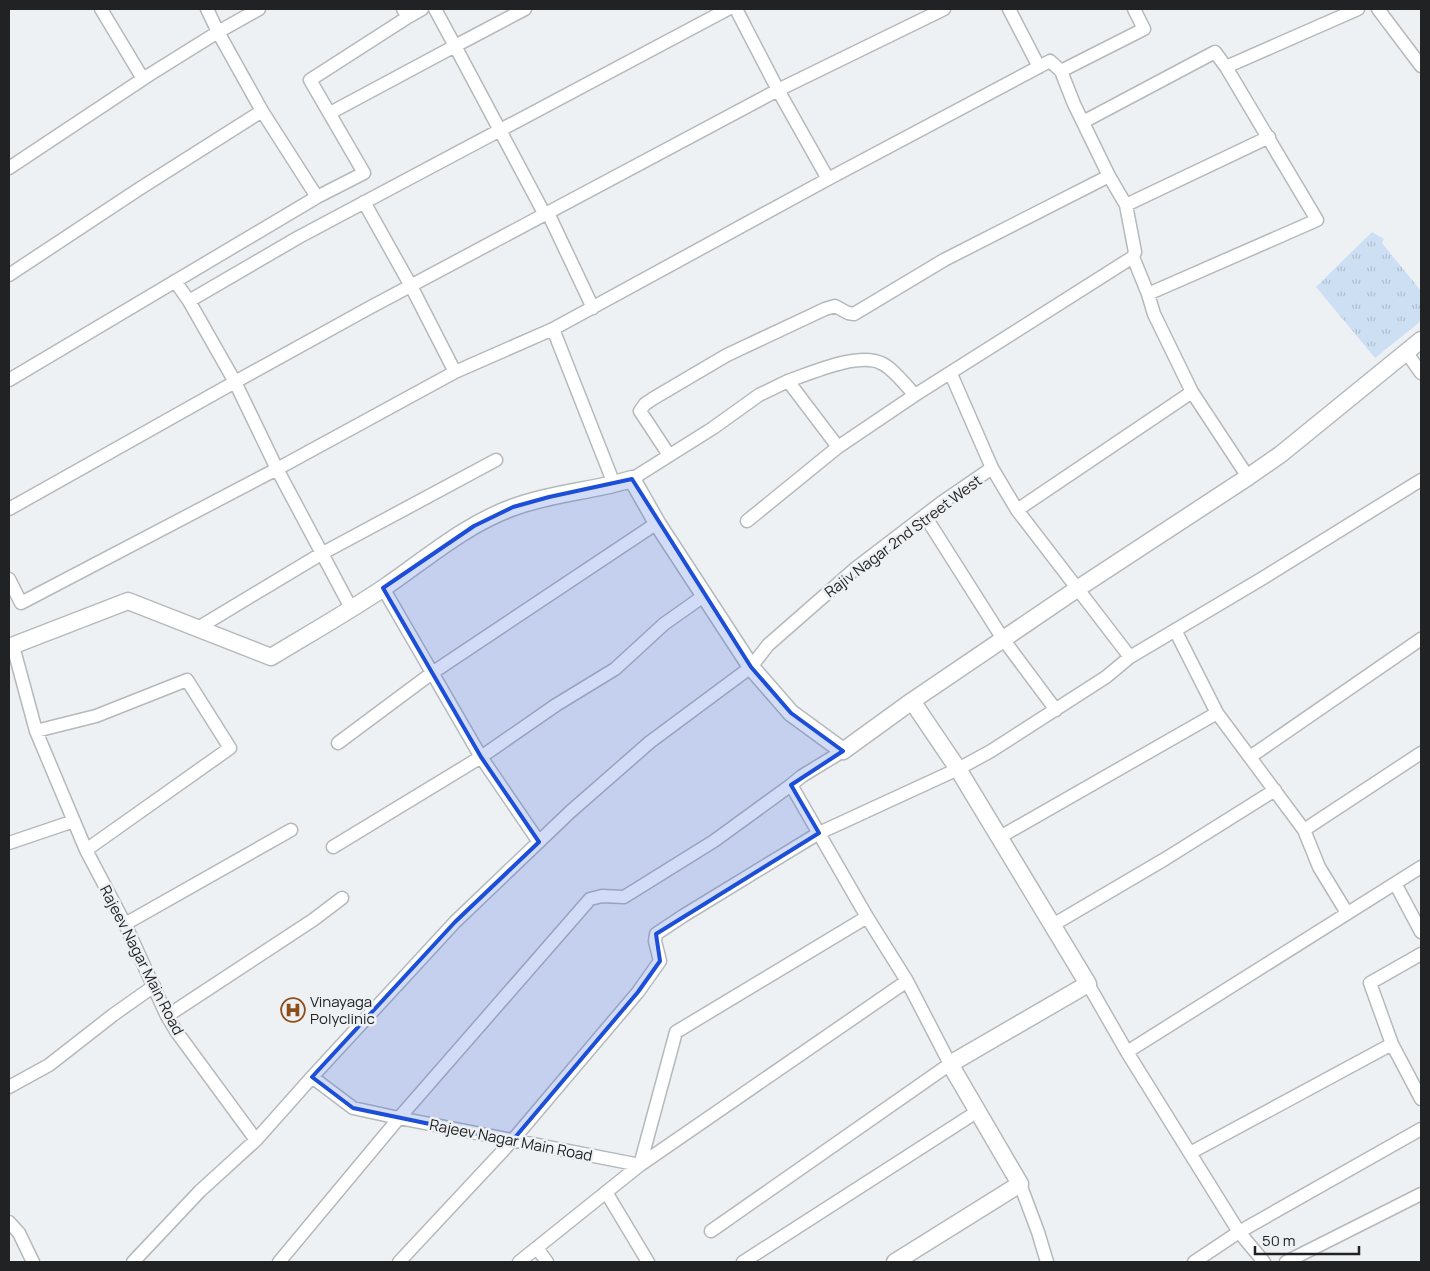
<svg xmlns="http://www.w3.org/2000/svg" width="1430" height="1271" viewBox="0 0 1430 1271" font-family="Manrope,sans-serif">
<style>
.park{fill:url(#park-tufts)}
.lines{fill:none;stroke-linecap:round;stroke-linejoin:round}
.minor-casing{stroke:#b6b9bb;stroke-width:15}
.tertiary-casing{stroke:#b6b9bb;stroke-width:19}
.minor{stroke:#fff;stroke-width:12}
.tertiary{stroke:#fff;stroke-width:16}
.marked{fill:#1d4ed8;fill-opacity:0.2;stroke:#1d4ed8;stroke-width:4;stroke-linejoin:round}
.labels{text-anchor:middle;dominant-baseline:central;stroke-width:5;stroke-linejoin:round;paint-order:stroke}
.street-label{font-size:15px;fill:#212223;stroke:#eef1f4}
.poi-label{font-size:15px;fill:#212223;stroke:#eef1f4;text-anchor:start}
</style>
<defs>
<pattern id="park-tufts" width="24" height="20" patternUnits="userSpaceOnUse" patternTransform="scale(1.25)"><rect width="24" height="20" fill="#cddff3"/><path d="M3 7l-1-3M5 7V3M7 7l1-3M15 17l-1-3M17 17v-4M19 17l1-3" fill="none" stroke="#b0bfd0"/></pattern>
</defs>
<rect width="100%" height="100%" fill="#eef1f4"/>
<!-- park -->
<path class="park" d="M 1372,232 L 1384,239 L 1382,243 L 1421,291 L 1421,321 L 1375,358 L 1316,287 Z"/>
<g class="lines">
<!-- minor casing -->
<g class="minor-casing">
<path id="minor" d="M 101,9 L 143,79
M 259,9 L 218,32 L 262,111 L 317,197
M 403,9 L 408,17 L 422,9
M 525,9 L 455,46 L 545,215
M 728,9 L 299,237 L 189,301 L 235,382 L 369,308 L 778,90 L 944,9
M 736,9 L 778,90 L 828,179
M 1009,9 L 1039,67
M 1378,9 L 1421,66
M 1061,71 L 1144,29 L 1134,9
M 330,113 L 455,46 L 435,9
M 1083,122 L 1215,52 L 1226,67
M 9,168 L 149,75 L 218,32 L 207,9
M 1126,205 L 1269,137
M 548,213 L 593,308
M 1133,257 L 1148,294 L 1154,314 L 1192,392 L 1248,477
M 9,275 L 139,189 L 262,111
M 175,281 L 189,301
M 1148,294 L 1317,220 L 1226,67 L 1358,9
M 553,329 L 614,484
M 1407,353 L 1421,373
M 455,372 L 553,329 L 828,179 L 1050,61 L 1061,71 L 1074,104 L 1109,176 L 1126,205 L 1135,252 L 1133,257 L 915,395 L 838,447 L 788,381 L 759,395 L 713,428 L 632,479
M 951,374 L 992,468 L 1017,510 L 1130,657
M 9,380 L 317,197 L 364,173 L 310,80 L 408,17
M 788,381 C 811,373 858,352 881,363 C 893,368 906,386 915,395
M 669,455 L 640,411 L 645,404 L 654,398 L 727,355 L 825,309 L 835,306 L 848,313 L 854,314 L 944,260 L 1109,176
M 9,509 L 235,382 L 277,469 L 455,372 L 411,286 L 364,202
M 1017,510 L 1192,392
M 925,516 L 1003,639 L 1056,710
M 747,521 L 838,447
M 9,579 L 21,603 L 277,469 L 351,608
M 383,588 L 481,757 L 539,842
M 198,628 L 321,554 L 496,460
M 1175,630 L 1217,713 L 1304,830 L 1319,867 L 1347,913
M 13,646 L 36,731 L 86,850 L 125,924 L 167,1016 L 176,1031 L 256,1140
M 36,731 L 96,716 L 187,680 L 230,748 L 86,850
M 338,743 L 432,673 L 657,523
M 1250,757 L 1421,639
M 1304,830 L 1421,753
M 1000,837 L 1217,713
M 9,843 L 74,821
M 333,847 L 481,757 L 556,705 L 615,669 L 664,624 L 705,595
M 1396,885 L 1421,932
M 125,924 L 291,830
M 1051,926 L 1165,859 L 1275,790
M 1421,954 L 1370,983 L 1392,1044 L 1421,1099
M 1088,984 L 1127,1052 L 1239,1232 L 1264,1262
M 167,1016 L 313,920 L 342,898
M 1127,1052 L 1421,867
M 312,1077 L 455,922 L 570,812 L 650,742 L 751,667 L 768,645 L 856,568 L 941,503 L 992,468
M 9,1087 L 49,1065 L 113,1015 L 154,986
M 1190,1153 L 1392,1044
M 640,1165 L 676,1032 L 867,917
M 1020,1184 L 1038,1232 L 1047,1262
M 606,1192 L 648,1262
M 9,1222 L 19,1233 L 33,1262
M 711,1231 L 950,1064 L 907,981 L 867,917 L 791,785 L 802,776 L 843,751
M 537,1248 L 547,1262
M 133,1262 L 200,1191 L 256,1140 L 312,1077 L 353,1108 L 399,1118 L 640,1165
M 279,1262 L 399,1118 L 590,899 L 602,896 L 624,897 L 714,841 L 791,785
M 399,1262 L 512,1141 L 638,992 L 660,961 L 655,941 L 656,934 L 683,916 L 819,833 L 958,769 L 991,751 L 1106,677 L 1130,657 L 1263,578 L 1421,480
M 519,1262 L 640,1165 L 907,981
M 743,1262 L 978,1111
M 1194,1262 L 1239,1232 L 1421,1129
M 1286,1262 L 1421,1194"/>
</g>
<!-- tertiary casing -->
<g class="tertiary-casing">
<path id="tertiary" d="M 9,647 L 128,601 L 271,657 C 309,634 348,612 385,587 C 426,559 466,524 514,507 C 552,493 593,491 632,479 L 657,523 L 751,667 L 791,713 L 843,751 L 912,701 L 1077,589 L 1248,477 L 1281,454 L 1421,340
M 895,1262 L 1020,1184 L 950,1064 L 1088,984 L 958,769 L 912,701"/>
</g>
<!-- minor -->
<use href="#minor" class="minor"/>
<!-- tertiary -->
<use href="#tertiary" class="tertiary"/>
</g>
<!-- marked area -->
<path class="marked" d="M 632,479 L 751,667 L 791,713 L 843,751 L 791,785 L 819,833 L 656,934 L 660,961 L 638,992 L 512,1141 L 353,1108 L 312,1077 L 455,922 L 539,842 L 481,757 L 383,588 L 474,526 L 513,507 L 549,497 Z"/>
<!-- icons -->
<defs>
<g id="hospital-ring" transform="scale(1.25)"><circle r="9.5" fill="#eef1f4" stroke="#8d4d16" stroke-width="1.5"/><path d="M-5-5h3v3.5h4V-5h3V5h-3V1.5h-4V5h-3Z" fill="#8d4d16"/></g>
</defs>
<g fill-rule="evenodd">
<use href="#hospital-ring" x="293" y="1010"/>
</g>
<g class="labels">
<!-- street labels -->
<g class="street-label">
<text transform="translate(903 536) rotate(-37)">Rajiv Nagar 2nd Street West</text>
<text transform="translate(142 960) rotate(63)">Rajeev Nagar Main Road</text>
<text transform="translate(511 1140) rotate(11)">Rajeev Nagar Main Road</text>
</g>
<!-- poi labels -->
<g class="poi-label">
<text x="310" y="1001">Vinayaga<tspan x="310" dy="17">Polyclinic</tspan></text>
</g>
</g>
<!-- border -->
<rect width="1430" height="1271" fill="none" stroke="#212223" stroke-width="20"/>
<!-- scale -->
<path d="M1255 1246v8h104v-8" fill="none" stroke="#212223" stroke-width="2.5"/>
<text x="1262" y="1246" font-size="15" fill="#212223" stroke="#eef1f4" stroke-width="4" paint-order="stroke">50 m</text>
</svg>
